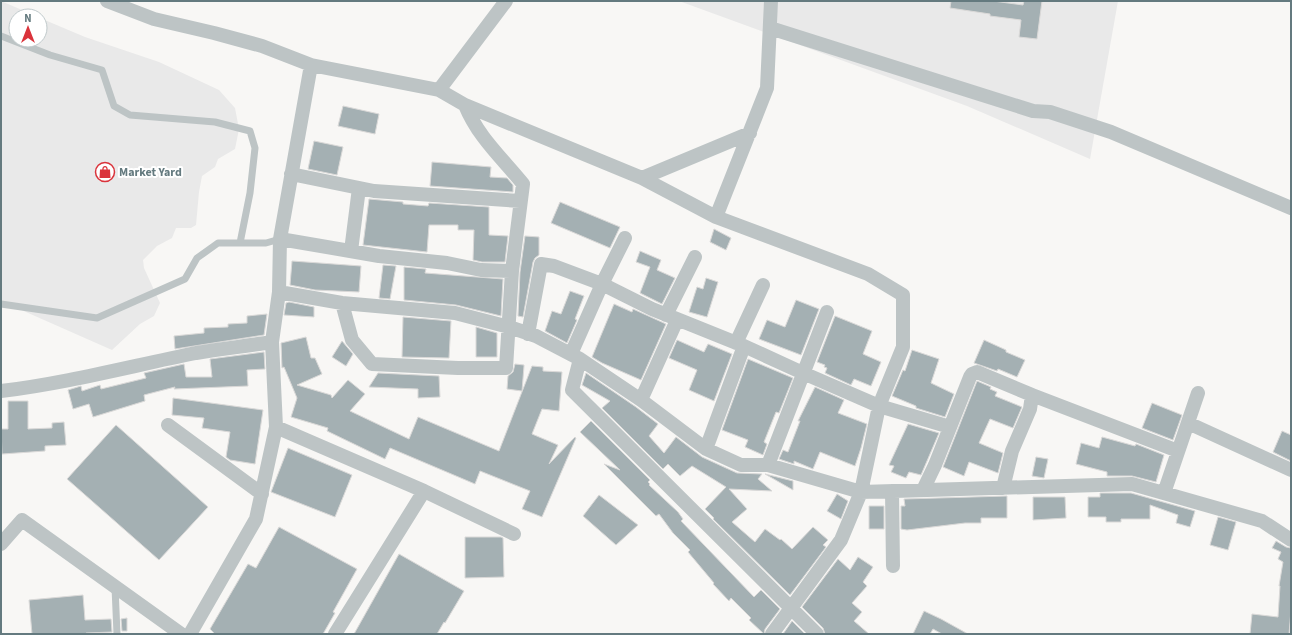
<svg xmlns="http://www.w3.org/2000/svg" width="1292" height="635" viewBox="0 0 1292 635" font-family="'Source Sans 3',sans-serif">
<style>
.built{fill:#e9e9e9}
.building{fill:#a4b0b3;stroke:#dad9d8}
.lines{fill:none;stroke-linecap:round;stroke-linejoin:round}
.lane{stroke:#bdc4c5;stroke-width:7}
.street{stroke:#bdc4c5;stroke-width:14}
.labels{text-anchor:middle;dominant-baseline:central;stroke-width:4;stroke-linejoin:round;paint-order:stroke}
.poi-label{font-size:12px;font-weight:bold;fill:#647a7f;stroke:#fff;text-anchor:start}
</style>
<rect width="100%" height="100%" fill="#f8f7f5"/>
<!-- built -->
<path class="built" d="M 1,1 L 36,16 L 16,16 L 16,40 L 40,40 L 40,18 L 85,37 L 159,62 L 219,90 L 235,108 L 239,129 L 235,149 L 218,159 L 215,167 L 202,176 L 199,192 L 196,225 L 191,228 L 176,228 L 172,238 L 157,246 L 143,260 L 144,268 L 160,303 L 154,316 L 140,324 L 112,350 L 1,301 Z
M 679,1 L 1118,1 L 1090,159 L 967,106 Z"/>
<!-- building -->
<path class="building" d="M 951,1 L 993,1 L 1023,5 L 1024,1 L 1042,1 L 1037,39 L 1019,37 L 1021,20 L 990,16 L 990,14 L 950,8 Z
M 343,106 L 379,114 L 375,134 L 338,126 Z
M 314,141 L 343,147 L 337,175 L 308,169 Z
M 432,162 L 491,167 L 490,177 L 507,178 L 513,185 L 513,192 L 430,186 Z
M 369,199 L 403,202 L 403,204 L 428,206 L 429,203 L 489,207 L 489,235 L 508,236 L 505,262 L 482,262 L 473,260 L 474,230 L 458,230 L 458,225 L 429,225 L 427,252 L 363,245 Z
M 560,202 L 620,227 L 610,248 L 551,223 Z
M 714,229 L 731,238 L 726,250 L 710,242 Z
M 525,236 L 539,237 L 539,255 L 535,258 L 533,262 L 523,317 L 518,316 L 520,272 Z
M 640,251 L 661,260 L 657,270 L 675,278 L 662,304 L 640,293 L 650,267 L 636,262 Z
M 292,261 L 361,266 L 359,292 L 315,290 L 290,285 Z
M 383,265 L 396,266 L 390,299 L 379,298 Z
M 404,267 L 426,269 L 425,273 L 503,279 L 501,316 L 456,305 L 404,300 Z
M 706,278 L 718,282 L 707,317 L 689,312 L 697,287 L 703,289 Z
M 570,291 L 584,296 L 575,319 L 577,320 L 567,343 L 545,331 L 552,311 L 561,314 Z
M 796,300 L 819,309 L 801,355 L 759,339 L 767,320 L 785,327 Z
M 289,302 L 314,307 L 314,317 L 284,315 L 286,303 Z
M 614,304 L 632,312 L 633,309 L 666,324 L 641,380 L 602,363 L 592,357 Z
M 267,314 L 264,335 L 175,349 L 174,336 L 204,333 L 204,328 L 228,327 L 228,324 L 247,323 L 247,316 Z
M 835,316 L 872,331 L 863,354 L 881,362 L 871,386 L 854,379 L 851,385 L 825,373 L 827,368 L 824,367 L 825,365 L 817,362 Z
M 403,317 L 451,321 L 449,358 L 402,357 Z
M 476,327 L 497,333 L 497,357 L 476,357 Z
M 306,337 L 311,358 L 315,358 L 322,374 L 297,385 L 331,395 L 332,398 L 348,380 L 365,394 L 350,411 L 409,439 L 418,417 L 499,451 L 532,366 L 543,367 L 543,371 L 562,372 L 559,411 L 542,409 L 532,434 L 558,445 L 549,464 L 575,437 L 576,438 L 542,517 L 522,509 L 530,491 L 480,471 L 475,484 L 390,448 L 385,459 L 327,431 L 328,428 L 291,417 L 297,398 L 284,367 L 282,368 L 281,343 Z
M 677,340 L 704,352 L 708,344 L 732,354 L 714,401 L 689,390 L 697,370 L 669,358 Z
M 984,340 L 1006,350 L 1006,352 L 1025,360 L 1017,377 L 998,369 L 997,371 L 974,363 Z
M 342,341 L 353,354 L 346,366 L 332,357 Z
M 912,350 L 939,359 L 931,383 L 954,394 L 945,417 L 916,408 L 916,406 L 892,396 L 903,370 L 905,371 Z
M 264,352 L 265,369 L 247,370 L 248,386 L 174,389 L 175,387 L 144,395 L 145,401 L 93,417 L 89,404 L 73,409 L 68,390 L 81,386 L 82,391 L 100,385 L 101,389 L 146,378 L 144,373 L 184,364 L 186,377 L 212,377 L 210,359 Z
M 748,359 L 793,378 L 779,413 L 776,412 L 764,442 L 767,444 L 763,455 L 745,447 L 748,440 L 722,430 Z
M 515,364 L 524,365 L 524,366 L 522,391 L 507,389 L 508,376 L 513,372 Z
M 378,373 L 439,376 L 440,397 L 418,398 L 418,389 L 369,387 Z
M 586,373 L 636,407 L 658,424 L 649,436 L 664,453 L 676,437 L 702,457 L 737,473 L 762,474 L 758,479 L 772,491 L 729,489 L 747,509 L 732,522 L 755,542 L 765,529 L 780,540 L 781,539 L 792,549 L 813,527 L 828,540 L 823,545 L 826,547 L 790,595 L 713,519 L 714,518 L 705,509 L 726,487 L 692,466 L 680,476 L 668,464 L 663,469 L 602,408 L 610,401 L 582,385 Z
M 977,381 L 991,387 L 990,389 L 997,392 L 995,396 L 1022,407 L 1013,428 L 990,419 L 979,443 L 1003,453 L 998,473 L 969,462 L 964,476 L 943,467 Z
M 815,387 L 844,400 L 838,413 L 867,424 L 861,448 L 855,466 L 820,452 L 813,469 L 794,461 L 794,464 L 779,459 L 783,450 L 788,452 L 800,421 L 798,421 Z
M 173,398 L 263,410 L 255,464 L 230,460 L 226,457 L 230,432 L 202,428 L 204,418 L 172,415 Z
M 8,401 L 28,401 L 28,429 L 52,428 L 52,423 L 64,422 L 66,445 L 45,446 L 45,451 L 2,454 L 1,429 L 8,429 Z
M 1152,403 L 1182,415 L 1173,440 L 1142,428 Z
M 591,421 L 650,480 L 648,482 L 650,484 L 649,485 L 678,512 L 683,519 L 681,521 L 754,597 L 761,590 L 780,609 L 765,629 L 764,634 L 749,620 L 751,618 L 731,598 L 729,601 L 713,584 L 714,583 L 688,552 L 690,550 L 673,533 L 659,514 L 656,516 L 604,464 L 620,470 L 580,432 Z
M 908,424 L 939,433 L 921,475 L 909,472 L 906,478 L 891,472 L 894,466 L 889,465 Z
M 116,425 L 208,507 L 159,560 L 67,479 Z
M 1282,431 L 1291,435 L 1291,461 L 1273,452 Z
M 1102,437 L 1135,446 L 1136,444 L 1164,455 L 1156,482 L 1132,476 L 1107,476 L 1107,472 L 1076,464 L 1081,443 L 1099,448 Z
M 288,448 L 352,475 L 335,517 L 271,492 Z
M 1036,457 L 1048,459 L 1044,478 L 1032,476 Z
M 765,474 L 793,481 L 793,490 Z
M 1100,493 L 1131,493 L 1195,511 L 1190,527 L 1176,523 L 1178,515 L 1150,505 L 1150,519 L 1121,519 L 1121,522 L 1106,522 L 1106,517 L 1088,517 L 1088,497 L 1100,497 Z
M 837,494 L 848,501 L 841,519 L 827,511 Z
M 599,495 L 638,525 L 616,545 L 583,516 Z
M 1007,496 L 1007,518 L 981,518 L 981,523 L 965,523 L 907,530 L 901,529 L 901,506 L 905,506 L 904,499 Z
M 1033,497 L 1065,497 L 1066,518 L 1033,520 Z
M 869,506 L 884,506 L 884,529 L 869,529 Z
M 1218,517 L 1236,522 L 1228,550 L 1210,545 Z
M 279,527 L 357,569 L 333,612 L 335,613 L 323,634 L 215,634 L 210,629 L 248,564 L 256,568 Z
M 465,537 L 501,537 L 503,538 L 504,577 L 465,578 Z
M 1276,541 L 1286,547 L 1291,548 L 1291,610 L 1289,634 L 1250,634 L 1252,614 L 1278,617 L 1280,586 L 1279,586 L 1283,562 L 1278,559 L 1281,552 L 1272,548 Z
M 399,554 L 464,591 L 445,623 L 444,622 L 437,634 L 354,634 Z
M 858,557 L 873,567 L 863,582 L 867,586 L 852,603 L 862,612 L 854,621 L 869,634 L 825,634 L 823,628 L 802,607 L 838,559 L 850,570 Z
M 83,595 L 85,620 L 111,619 L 112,632 L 86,633 L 86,634 L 32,634 L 29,600 Z
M 924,611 L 941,619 L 968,634 L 942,634 L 933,629 L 930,634 L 913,634 Z
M 127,618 L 127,631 L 122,631 L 121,619 Z
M 792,621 L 805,634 L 783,634 Z"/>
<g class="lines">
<!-- lane -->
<path class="lane" d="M 1,36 L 50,55 L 102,70 L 114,106 L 130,115 L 215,122 L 250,131 L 255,148 L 250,193 L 240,243
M 1,304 L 97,318 L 185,279 L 197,258 L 218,243 L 266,243 L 280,239
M 115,587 L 117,634"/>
<!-- street -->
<path class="street" d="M 107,1 L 154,19 L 214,33 L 262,46 L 311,65 L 439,90 L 465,105 L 642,178 L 716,217 L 868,274 L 903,295 L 903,347 L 879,406 L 861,492 L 841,540 L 772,634
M 770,28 L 1033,111 L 1050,112 L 1111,132 L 1291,208
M 311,65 L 280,239 L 279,292 L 272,342 L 276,427 L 424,491 L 514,534
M 439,90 L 506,1
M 291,174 L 374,191 L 520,201
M 642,178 L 750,133
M 716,217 L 767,88 L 771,1
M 280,239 L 379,256 L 447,263 L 481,270 L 512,271
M 351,251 L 359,188
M 279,292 L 342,303 L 455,313 L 509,327 L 536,336 L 580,359 L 641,400 L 706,449 L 741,465 L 768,465 L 861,492 L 1132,484 L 1262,521 L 1291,540
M 342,303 L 352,340 L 372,364 L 458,368 L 506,368 L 512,271 L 523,184 C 502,158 478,137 465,105
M 666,315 L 695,257
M 528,334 L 541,264 L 554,266 L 602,284 L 652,309 L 744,346 L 803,373 L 879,406 L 950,427
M 736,343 L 763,285
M 571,354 L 602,284 L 625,238
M 580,359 L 572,390 L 817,634
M 1,391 C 67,383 131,366 196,353 C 221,349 246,346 272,342
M 1032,395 L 1178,451
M 641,400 L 677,320
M 1188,423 L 1291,470
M 168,425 L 262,494
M 706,449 L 744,346
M 768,465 L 827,312
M 923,490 L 935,465 L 970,377 L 972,374 L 977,372 L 1032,395 L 1030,409 L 1012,451 L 1003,488
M 892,491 L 893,566
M 1164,493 L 1198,393
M 1,544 L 22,520 L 181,634
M 190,634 L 256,519 L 276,427
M 335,634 L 424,491"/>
</g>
<!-- icons -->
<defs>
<g id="shop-ring" transform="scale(1)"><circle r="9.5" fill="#fff" stroke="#da333b" stroke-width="1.5"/><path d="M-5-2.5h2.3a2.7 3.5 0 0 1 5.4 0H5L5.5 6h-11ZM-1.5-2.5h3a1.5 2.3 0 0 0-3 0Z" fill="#da333b"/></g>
</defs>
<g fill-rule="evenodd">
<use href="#shop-ring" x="105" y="172"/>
</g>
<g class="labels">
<!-- poi labels -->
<g class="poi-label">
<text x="119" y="172">Market Yard</text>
</g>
</g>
<!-- border -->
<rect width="1292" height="635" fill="none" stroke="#647a7f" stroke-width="4"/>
<!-- north arrow -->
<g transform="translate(28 28)"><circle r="19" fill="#ffffff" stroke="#c1cacc"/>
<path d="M0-3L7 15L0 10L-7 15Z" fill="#da333b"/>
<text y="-6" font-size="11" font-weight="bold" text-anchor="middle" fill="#647a7f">N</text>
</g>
</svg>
